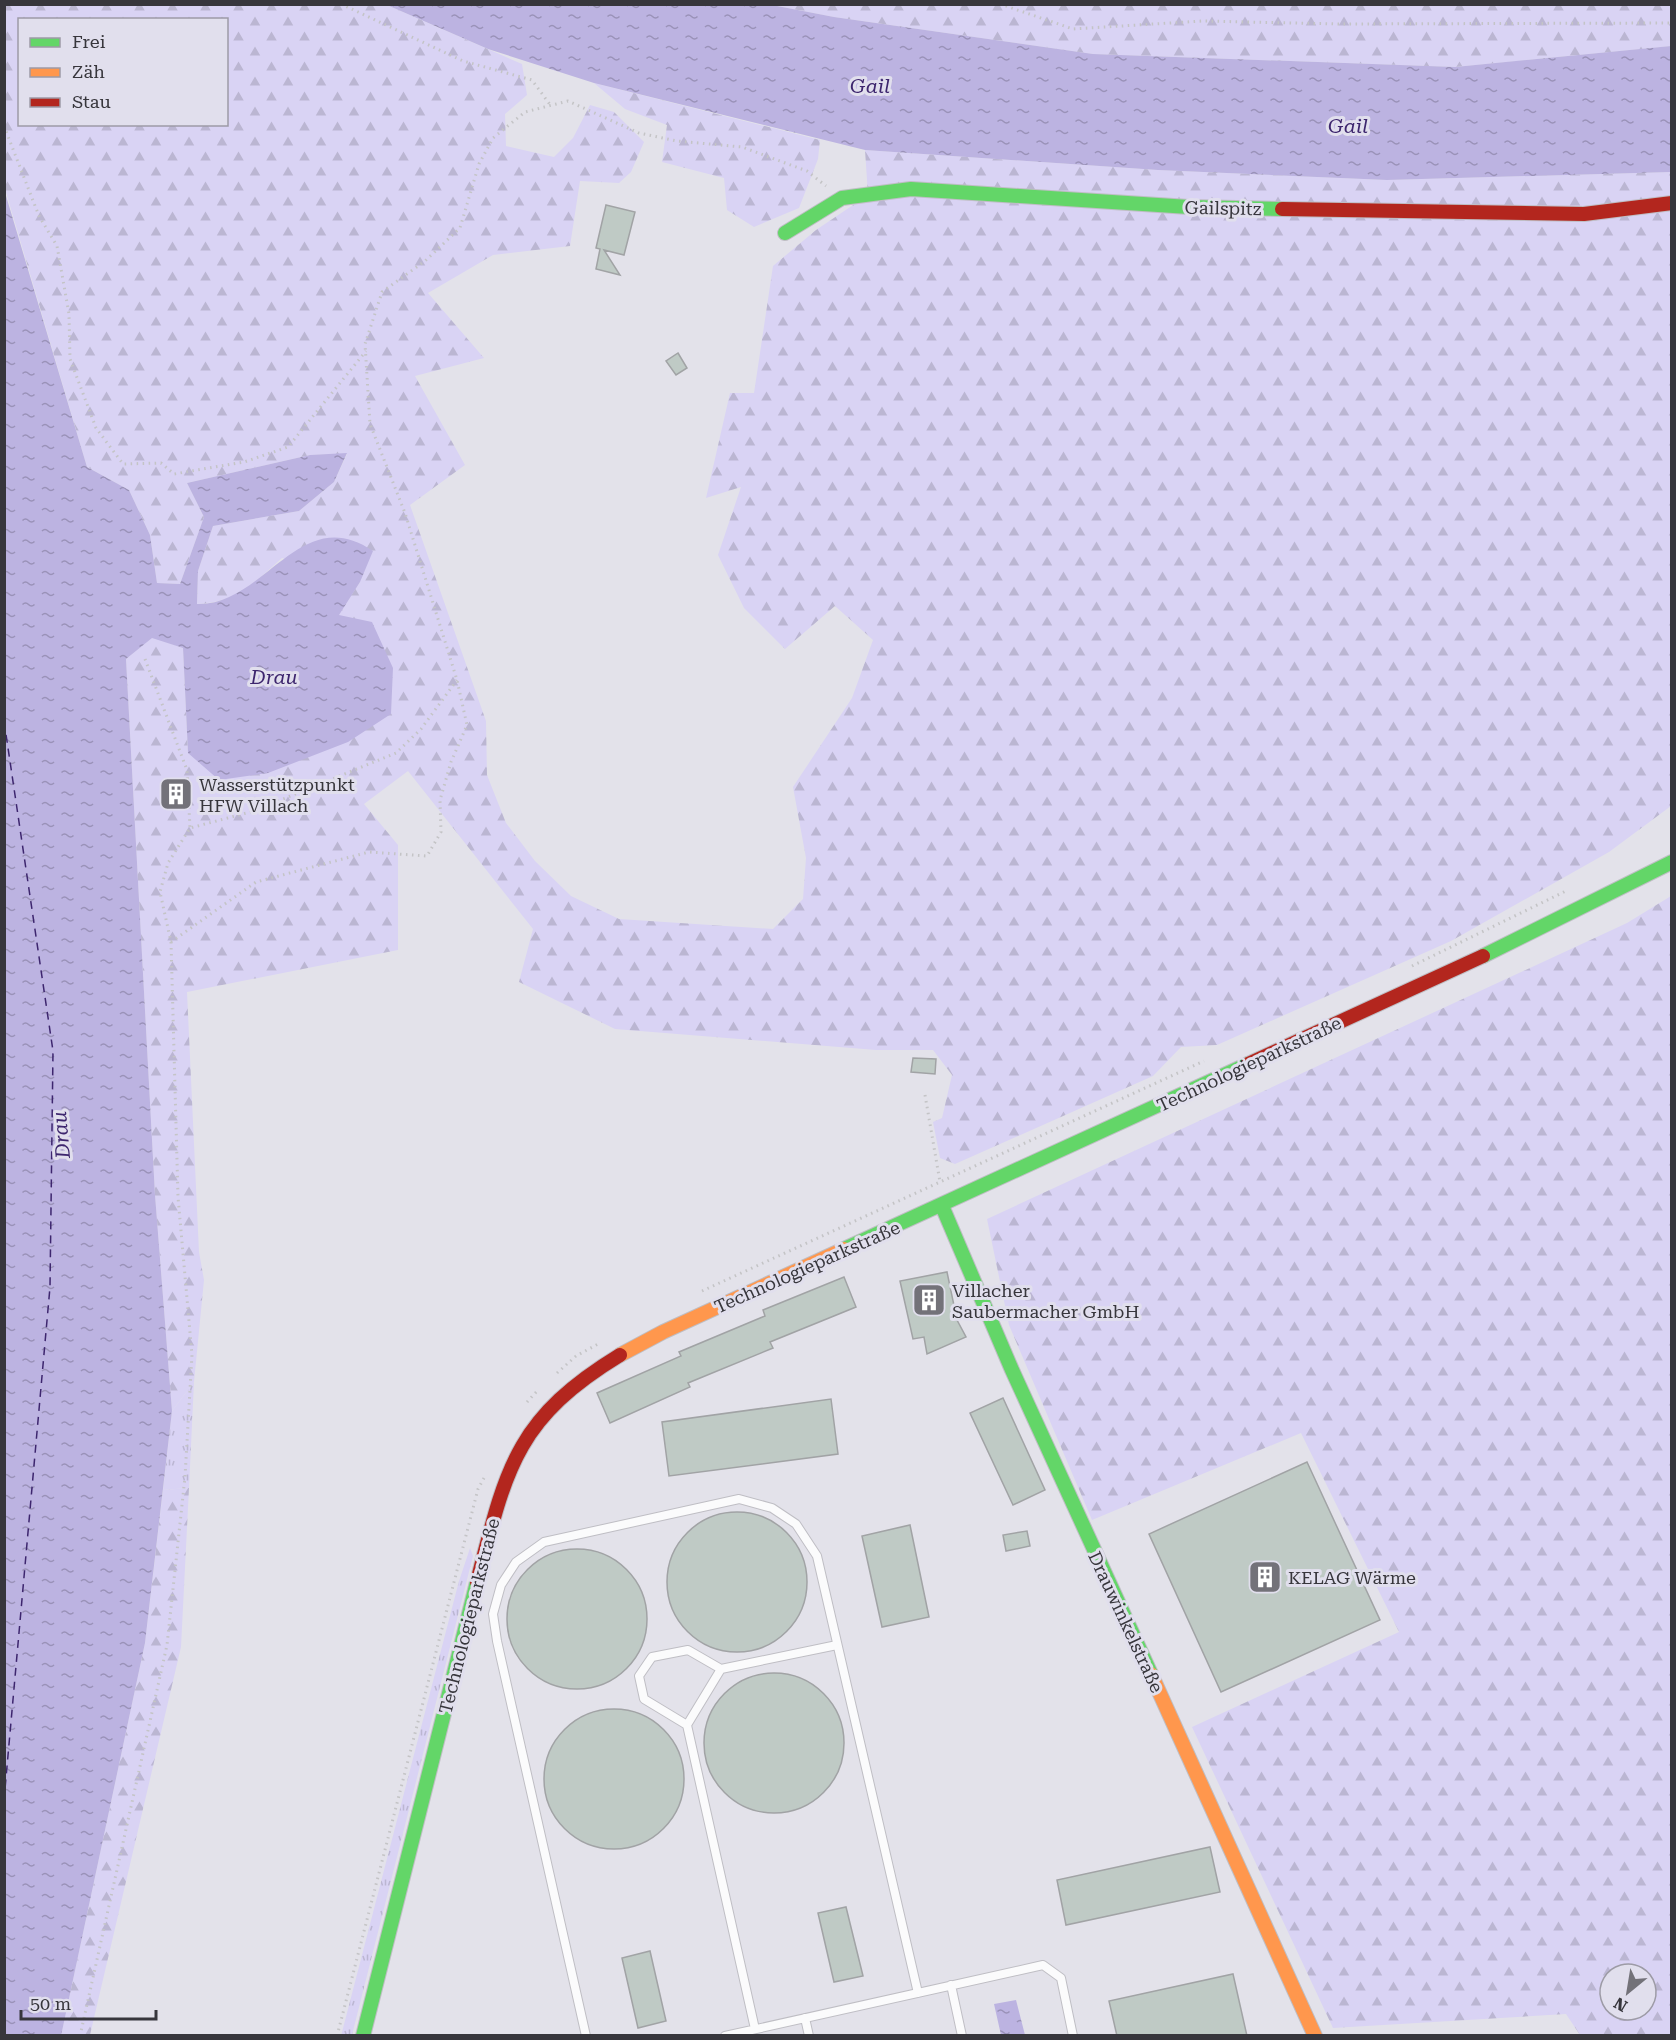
<svg xmlns="http://www.w3.org/2000/svg" width="1676" height="2040" viewBox="0 0 1676 2040" font-family="'Roboto Serif',serif">
<style>
.grass{fill:url(#grass-tufts)}
.forest{fill:url(#forest-firs);fill-rule:evenodd}
.water{fill:url(#water-ripples)}
.lines{fill:none;stroke-linecap:round;stroke-linejoin:round}
.ferry{stroke:#3d266e;stroke-width:1.5;stroke-dasharray:8 6;stroke-linecap:butt}
.building{fill:#bfcac5;stroke:#a1a3a5;stroke-width:1.5}
.lane-casing{stroke:#bfbec4;stroke-width:10}
.fast-casing{stroke:#bfbec4;stroke-width:16}
.slow-casing{stroke:#bfbec4;stroke-width:16}
.jam-casing{stroke:#bfbec4;stroke-width:16}
.path{stroke:#c4c4c6;stroke-width:3;stroke-dasharray:1.5 4.5;stroke-linecap:butt}
.lane{stroke:#fbfbfc;stroke-width:8}
.fast{stroke:#63d668;stroke-width:14}
.slow{stroke:#ff974d;stroke-width:14}
.jam{stroke:#b3261e;stroke-width:14}
.labels{text-anchor:middle;dominant-baseline:central;stroke-width:6;stroke-linejoin:round;paint-order:stroke}
.street-label{font-size:18px;fill:#37363c;stroke:#e1dfed}
.poi-label{font-size:18px;fill:#37363c;stroke:#e1dfed;text-anchor:start}
.water-label{font-size:20px;font-style:italic;fill:#3d266e;stroke:#e1dfed}
</style>
<defs>
<pattern id="grass-tufts" width="24" height="20" patternUnits="userSpaceOnUse" patternTransform="scale(1.5)"><rect width="24" height="20" fill="#d9d3f4"/><path d="M3 7l-1-3M5 7V3M7 7l1-3M15 17l-1-3M17 17v-4M19 17l1-3" fill="none" stroke="#bbb6d2"/></pattern>
<pattern id="forest-firs" width="22" height="20" patternUnits="userSpaceOnUse" patternTransform="scale(1.5)"><rect width="22" height="20" fill="#d9d3f4"/><path d="M5 1l3.5 6h-7zM16 11l3.5 6h-7z" fill="#bbb6d2"/></pattern>
<pattern id="water-ripples" width="26" height="14" patternUnits="userSpaceOnUse" patternTransform="scale(1.5)"><rect width="26" height="14" fill="#bcb3e1"/><path d="M2 4q2-2 4 0t4 0M15 11q2-2 4 0t4 0" fill="none" stroke="#9a92b8"/></pattern>
</defs>
<rect width="100%" height="100%" fill="#e3e2ea"/>
<!-- grass -->
<path class="grass" d="M 194,1382 L 189,1488 L 163,1490 L 172,1411 Z
M 470,1548 L 473,1556 L 352,2035 L 341,2036 L 459,1581 Z"/>
<!-- forest -->
<path class="forest" d="M 1671,4 L 1672,46 L 1455,67 L 1093,54 L 834,17 L 772,5 Z
M 5,5 L 387,5 L 522,64 L 527,95 L 505,114 L 506,146 L 554,157 L 573,138 L 590,105 L 614,112 L 644,142 L 631,172 L 619,183 L 580,181 L 570,246 L 493,255 L 428,293 L 484,358 L 415,376 L 465,465 L 410,505 L 486,721 L 487,775 L 506,823 L 535,861 L 571,896 L 619,919 L 773,929 L 803,899 L 806,858 L 793,787 L 852,698 L 873,640 L 835,606 L 785,649 L 744,608 L 718,555 L 741,487 L 706,498 L 730,393 L 754,393 L 773,266 L 816,230 L 868,195 L 865,150 L 1158,170 L 1387,180 L 1671,172 L 1671,806 L 1609,852 L 1451,941 L 1217,1045 L 1181,1047 L 1153,1076 L 955,1164 L 940,1158 L 933,1122 L 942,1118 L 952,1075 L 933,1050 L 876,1050 L 615,1029 L 519,982 L 533,929 L 408,771 L 364,804 L 398,845 L 398,950 L 187,992 L 199,1252 L 204,1280 L 194,1382 L 172,1411 L 155,1195 L 126,659 L 152,637 L 183,648 L 188,753 L 338,615 L 360,582 L 282,558 C 254,583 237,602 197,604 L 198,571 L 213,526 L 299,511 L 334,482 L 347,454 L 310,455 L 187,483 L 204,517 L 180,584 L 157,583 L 150,535 L 129,490 L 87,467 L 5,189 ZM 20,20 L 226,20 L 226,124 L 20,124 Z
M 594,83 L 820,140 L 818,159 L 799,208 L 754,227 L 727,210 L 724,178 L 662,162 L 667,125 L 625,109 Z
M 1671,896 L 1671,2035 L 1580,2035 L 1566,2014 L 1333,2028 L 1192,1727 L 1399,1632 L 1301,1433 L 1092,1520 L 1009,1325 L 987,1219 L 1627,923 ZM 1610,1974 L 1646,1974 L 1646,2010 L 1610,2010 Z
M 189,1488 L 181,1647 L 90,2035 L 61,2036 L 145,1643 L 163,1490 Z"/>
<!-- water -->
<path class="water" d="M 387,5 L 772,5 L 834,17 L 1093,54 L 1455,67 L 1671,46 L 1671,172 L 1387,180 L 1158,170 L 865,150 L 594,83 L 488,49 Z
M 4,189 L 87,467 L 129,490 L 150,535 L 157,583 L 180,584 L 204,517 L 187,483 L 310,455 L 347,453 L 334,482 L 299,511 L 213,526 L 198,571 L 197,604 C 265,606 300,501 373,551 L 360,582 L 339,615 L 372,622 L 393,668 L 391,714 L 348,742 L 268,773 L 219,780 L 188,753 L 183,648 L 152,638 L 126,659 L 155,1195 L 172,1411 L 145,1643 L 61,2036 L 4,2035 Z
M 1016,2000 L 1025,2035 L 1001,2035 L 994,2004 Z"/>
<g class="lines">
<!-- ferry -->
<path class="ferry" d="M 4,721 L 53,1051 L 50,1287 L 4,1800"/>
</g>
<!-- building -->
<path class="building" d="M 606,205 L 635,212 L 624,255 L 604,250 L 620,275 L 596,269 L 600,249 L 596,248 Z
M 678,353 L 687,368 L 676,375 L 666,361 Z
M 913,1058 L 936,1059 L 935,1074 L 911,1072 Z
M 947,1272 L 957,1320 L 966,1337 L 927,1354 L 924,1337 L 913,1339 L 900,1281 Z
M 844,1277 L 856,1307 L 770,1342 L 773,1348 L 688,1383 L 690,1387 L 610,1423 L 597,1393 L 681,1356 L 679,1352 L 765,1316 L 763,1310 Z
M 1003,1398 L 1045,1490 L 1013,1505 L 970,1413 Z
M 831,1399 L 838,1454 L 669,1476 L 662,1422 Z
M 1307,1462 L 1380,1620 L 1221,1692 L 1149,1534 Z
M667 1582a70 70 0 1 1 140 0a70 70 0 1 1-140 0Z
M 910,1525 L 929,1617 L 882,1627 L 862,1536 Z
M 1027,1531 L 1030,1546 L 1006,1551 L 1003,1535 Z
M507 1619a70 70 0 1 1 140 0a70 70 0 1 1-140 0Z
M704 1743a70 70 0 1 1 140 0a70 70 0 1 1-140 0Z
M544 1779a70 70 0 1 1 140 0a70 70 0 1 1-140 0Z
M 1210,1847 L 1220,1892 L 1066,1925 L 1057,1880 Z
M 846,1907 L 863,1976 L 834,1982 L 818,1913 Z
M 650,1951 L 666,2021 L 638,2028 L 622,1958 Z
M 1233,1974 L 1247,2036 L 1117,2036 L 1109,2001 Z"/>
<g class="lines">
<!-- lane casing -->
<g class="lane-casing">
<path id="lane" d="M 687,1725 L 721,1669
M 951,1985 L 962,2036
M 805,2018 L 809,2036
M 755,2029 L 687,1725 L 644,1699 L 639,1676 L 652,1657 L 688,1650 L 721,1669 L 837,1645
M 586,2036 L 497,1641 L 493,1614 L 501,1585 L 516,1562 L 544,1542 L 739,1499 L 772,1508 L 796,1524 L 817,1556 L 918,1993
M 725,2036 L 1043,1965 L 1061,1978 L 1073,2036"/>
</g>
<!-- fast casing -->
<g class="fast-casing">
<path id="fast" d="M 785,233 L 842,198 L 911,189 L 1189,207 L 1282,209
M 1483,956 L 1672,862
M 942,1206 L 1012,1370 L 1151,1674
M 844,1249 L 1248,1064
M 363,2036 L 477,1582"/>
</g>
<!-- slow casing -->
<g class="slow-casing">
<path id="slow" d="M 620,1355 L 663,1332 L 844,1249
M 1151,1674 L 1315,2036"/>
</g>
<!-- jam casing -->
<g class="jam-casing">
<path id="jam" d="M 1282,209 L 1584,214 L 1672,203
M 1248,1064 L 1483,956
M 477,1582 C 506,1469 515,1419 620,1355"/>
</g>
<!-- path -->
<path class="path" d="M 341,4 L 463,61 L 532,80 L 551,106
M 1000,4 L 1073,29 L 1202,21 L 1339,24 L 1672,23
M 4,126 L 39,216 L 57,246 L 69,314 L 70,359 L 96,428 L 123,464 L 161,463 L 174,474 L 244,462 L 288,447 L 366,351
M 145,659 L 187,770 L 190,828
M 171,942 L 256,882 L 369,852 L 427,856 L 441,832 L 440,800 L 451,762 L 467,725 L 457,680 L 405,513 L 370,424 L 365,344 L 382,292 L 425,261 L 460,228 L 479,164 L 493,138 L 525,112 L 568,101 L 639,133 L 677,141 L 742,147 L 807,171 L 826,186
M 1412,966 L 1568,890
M 925,1095 L 940,1182
M 702,1291 L 1204,1061
M 557,1373 L 576,1356 L 598,1344
M 527,1402 L 539,1389
M 80,2036 L 167,1645 L 185,1477 L 192,1355 L 178,1197 L 171,942 L 160,892 L 168,863 L 190,828 L 254,811 L 396,753 L 421,729 L 457,680
M 337,2036 L 478,1489 L 484,1478"/>
<!-- lane -->
<use href="#lane" class="lane"/>
<!-- fast -->
<use href="#fast" class="fast"/>
<!-- slow -->
<use href="#slow" class="slow"/>
<!-- jam -->
<use href="#jam" class="jam"/>
</g>
<!-- icons -->
<defs>
<g id="building-square" transform="scale(1.725)"><rect x="-9" y="-9" width="18" height="18" rx="4" fill="#737279" stroke="#e1dfed"/><path d="M-4-6H4V6H1V3H-1V6H-4ZM-2.5-4.3h1.7v1.8h-1.7ZM.8-4.3h1.7v1.8H.8ZM-2.5-1h1.7V.8h-1.7ZM.8-1h1.7V.8H.8Z" fill="#fff"/></g>
</defs>
<g fill-rule="evenodd">
<use href="#building-square" x="176" y="794"/>
<use href="#building-square" x="929" y="1300"/>
<use href="#building-square" x="1265" y="1577"/>
</g>
<g class="labels">
<!-- street labels -->
<g class="street-label">
<text transform="translate(1223 208) rotate(1)">Gailspitz</text>
<text transform="translate(1249 1064) rotate(-25)">Technologieparkstraße</text>
<text transform="translate(807 1267) rotate(-24)">Technologieparkstraße</text>
<text transform="translate(469 1616) rotate(-76)">Technologieparkstraße</text>
<text transform="translate(1126 1622) rotate(65)">Drauwinkelstraße</text>
</g>
<!-- poi labels -->
<g class="poi-label">
<text x="199" y="784">Wasserstützpunkt<tspan x="199" dy="21">HFW Villach</tspan></text>
<text x="952" y="1290">Villacher<tspan x="952" dy="21">Saubermacher GmbH</tspan></text>
<text x="1288" y="1577">KELAG Wärme</text>
</g>
<!-- water labels -->
<g class="water-label">
<text x="870" y="86">Gail</text>
<text x="1348" y="126">Gail</text>
<text x="274" y="677">Drau</text>
<text transform="translate(61 1135) rotate(-95)">Drau</text>
</g>
</g>
<!-- border -->
<rect width="1676" height="2040" fill="none" stroke="#37363c" stroke-width="12"/>
<!-- legend -->
<rect x="18" y="18" width="210" height="108" fill="#e1dfed" stroke="#9d9ba6" stroke-width="1.5"/>
<rect x="30" y="38" width="30" height="9" fill="#63d668" stroke="#9d9ba6" stroke-width="1.5"/>
<text x="72" y="48" font-size="18" fill="#37363c">Frei</text>
<rect x="30" y="68" width="30" height="9" fill="#ff974d" stroke="#9d9ba6" stroke-width="1.5"/>
<text x="72" y="78" font-size="18" fill="#37363c">Zäh</text>
<rect x="30" y="98" width="30" height="9" fill="#b3261e" stroke="#9d9ba6" stroke-width="1.5"/>
<text x="72" y="108" font-size="18" fill="#37363c">Stau</text>
<!-- north arrow -->
<g transform="translate(1628 1992) rotate(210)"><circle r="28" fill="#e1dfed" stroke="#9d9ba6" stroke-width="1.5"/>
<path d="M0-4.5L10 22L0 15L-10 22Z" fill="#737279"/>
<text y="-9" font-size="16" font-weight="bold" text-anchor="middle" fill="#37363c">N</text>
</g>
<!-- scale -->
<path d="M21 2010v9h135v-9" fill="none" stroke="#37363c" stroke-width="3"/>
<text x="30" y="2010" font-size="18" fill="#37363c" stroke="#e1dfed" stroke-width="4.5" paint-order="stroke">50 m</text>
</svg>
